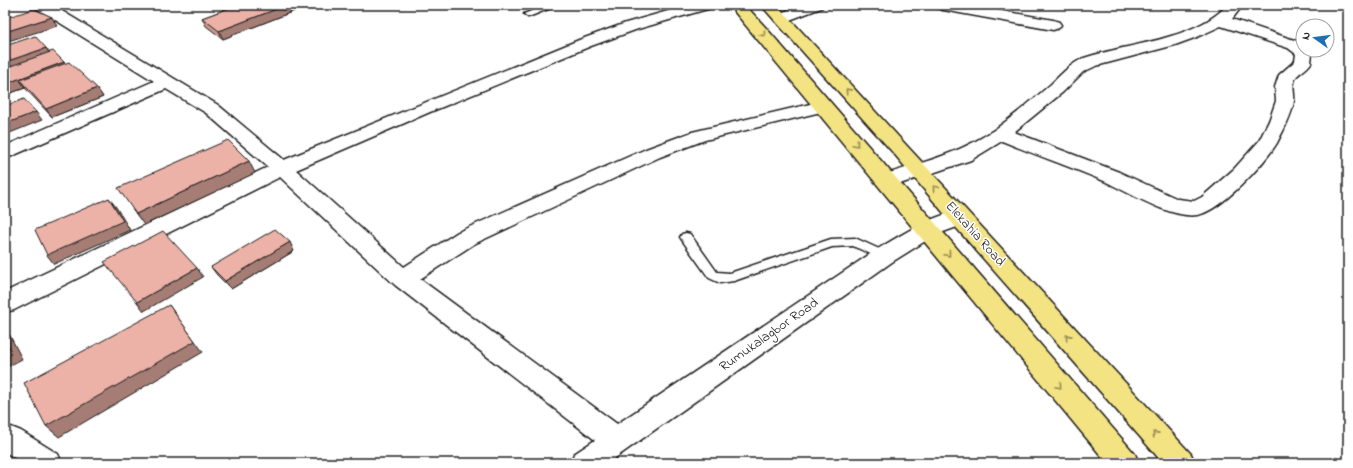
<svg xmlns="http://www.w3.org/2000/svg" width="1353" height="468" viewBox="0 0 1353 468" font-family="'Indie Flower',sans-serif">
<style>
.lines{fill:none;stroke-linecap:round;stroke-linejoin:round}
.service-casing{stroke:#1c1c1c;stroke-width:3}
.minor-casing{stroke:#1c1c1c;stroke-width:3}
.primary-casing{stroke:#1c1c1c;stroke-width:3}
.service{fill:#fff;fill-rule:evenodd}
.minor{fill:#fff;fill-rule:evenodd}
.primary{fill:#f4e382;fill-rule:evenodd}
.wall{fill:#cb9990;stroke:#1c1c1c}
.shaded-wall{fill:#a57d75;stroke:#1c1c1c}
.building{fill:#ecb2a7;stroke:#1c1c1c}
.oneway{stroke:#938954}
.labels{text-anchor:middle;dominant-baseline:central;stroke-width:3;stroke-linejoin:round;paint-order:stroke}
.street-label{font-size:14px;fill:#1c1c1c;stroke:#fff}
</style>
<rect width="100%" height="100%" fill="#fff"/>
<filter id="ink" filterUnits="userSpaceOnUse"><feTurbulence type="fractalNoise" baseFrequency=".025" numOctaves="2"/><feDisplacementMap in="SourceGraphic" scale="8" xChannelSelector="R" yChannelSelector="G"/><feConvolveMatrix kernelMatrix="1 2 1 2 8 2 1 2 1" color-interpolation-filters="sRGB"/></filter>
<g filter="url(#ink)">
<g class="lines">
<!-- service casing -->
<g class="service-casing">
<path id="service" d="M 546,5 L 558,5 L 531,16 L 528,17 L 524,14 Z
M 686,233 L 690,234 L 717,272 L 730,273 L 831,239 L 855,238 L 888,253 L 890,256 L 888,259 L 884,260 L 853,246 L 832,247 L 734,281 L 720,283 L 709,278 L 682,240 L 680,237 L 682,234 Z"/>
</g>
<!-- minor casing -->
<g class="minor-casing">
<path id="minor" d="M 33,5 L 52,5 L 218,105 L 284,160 L 579,40 L 626,23 L 689,5 L 714,5 L 711,8 L 638,29 L 591,46 L 430,112 L 296,170 L 404,267 L 458,232 L 646,149 L 692,132 L 823,101 L 829,102 L 832,106 L 829,110 L 705,140 L 660,157 L 474,244 L 420,279 L 617,424 L 876,250 C 897,238 944,206 968,213 L 971,218 L 968,223 L 935,235 L 892,262 L 608,463 L 570,463 L 574,454 L 595,440 L 395,285 L 280,177 L 14,310 L 5,312 L 5,292 L 268,167 L 206,113 L 166,89 L 5,159 L 5,146 L 154,81 L 36,8 Z
M 802,5 L 824,5 L 821,8 L 787,21 L 781,23 L 775,21 L 773,18 L 775,15 Z
M 935,5 L 968,5 L 1053,20 L 1059,22 L 1061,25 L 1059,28 L 1053,30 L 943,10 L 938,8 Z
M 1227,5 L 1243,5 L 1232,19 L 1300,42 L 1303,44 L 1303,50 L 1310,50 L 1312,53 L 1311,63 C 1307,69 1300,72 1296,77 C 1291,85 1295,93 1294,101 C 1292,115 1283,131 1277,143 C 1265,163 1220,212 1197,215 C 1171,219 1128,192 1104,181 C 1071,167 1036,155 1002,141 L 971,160 L 894,186 L 887,188 L 880,186 L 877,181 L 880,176 C 920,163 959,154 994,130 C 1014,116 1033,100 1051,84 C 1062,74 1070,64 1084,58 C 1126,44 1196,40 1227,5 ZM 1221,26 L 1288,48 L 1296,54 L 1295,61 L 1279,75 L 1275,87 L 1276,101 L 1269,121 L 1259,141 L 1234,169 L 1202,197 L 1194,201 L 1178,199 L 1119,172 L 1014,132 L 1063,92 L 1083,72 L 1096,66 L 1175,45 L 1197,37 Z
M 11,427 L 21,431 L 58,454 L 62,463 L 23,463 L 5,452 L 5,430 Z"/>
</g>
<!-- primary casing -->
<g class="primary-casing">
<path id="primary" d="M 729,5 L 745,5 L 767,29 L 1135,454 L 1139,463 L 1107,463 Z
M 761,5 L 777,5 L 1191,454 L 1195,463 L 1163,463 L 952,223 L 896,156 Z"/>
</g>
<!-- service -->
<use href="#service" class="service"/>
<!-- minor -->
<use href="#minor" class="minor"/>
<!-- primary -->
<use href="#primary" class="primary"/>
</g>
<!-- wall -->
<path class="wall" d="M 237,5 L 306,5 L 307,6 L 223,39 L 206,26 L 202,18 Z
M 5,46 L 46,48 L 49,52 L 65,63 L 97,88 L 103,97 L 52,117 L 25,88 L 5,95 Z
M 294,251 L 231,289 L 217,275 L 211,267 Z"/>
<!-- shaded-wall -->
<path class="shaded-wall" d="M 287,5 L 306,5 L 307,6 L 223,39 L 219,31 Z
M 52,17 L 57,26 L 5,42 L 5,32 Z
M 46,48 L 51,56 L 5,73 L 5,62 Z
M 64,62 L 70,71 L 20,80 L 25,88 L 5,95 L 5,84 Z
M 97,88 L 103,97 L 52,117 L 46,109 Z
M 36,112 L 42,120 L 5,135 L 5,124 Z
M 249,161 L 255,173 L 144,225 L 136,214 Z
M 109,198 L 116,207 L 130,230 L 54,264 L 47,255 Z
M 290,242 L 294,251 L 231,289 L 225,281 Z
M 197,268 L 203,277 L 144,311 L 137,302 Z
M 169,305 L 203,352 L 59,437 L 46,426 Z
M 5,326 L 22,359 L 5,368 Z"/>
<!-- building -->
<path class="building" d="M 237,5 L 287,5 L 219,31 L 202,18 Z
M 34,9 L 52,17 L 5,32 L 5,18 Z
M 35,36 L 46,48 L 5,62 L 5,46 Z
M 53,51 L 64,62 L 5,84 L 5,68 Z
M 69,62 L 97,88 L 46,109 L 20,80 Z
M 24,99 L 36,112 L 5,124 L 5,106 Z
M 228,140 L 249,161 L 136,214 L 118,188 Z
M 109,198 L 123,221 L 47,255 L 35,230 Z
M 275,229 L 290,242 L 225,281 L 211,267 Z
M 163,231 L 197,268 L 137,302 L 104,262 Z
M 169,305 L 195,341 L 46,426 L 24,383 Z
M 5,338 L 10,348 L 5,350 Z"/>
<!-- one-way arrows -->
<defs><path id="oneway-chevron" d="M-2-3.5L2.5 0L-2 3.5" fill="none" stroke-width="1.6" stroke-linecap="round" stroke-linejoin="round"/></defs>
<g class="oneway">
<use href="#oneway-chevron" transform="translate(763 34) rotate(49)"/>
<use href="#oneway-chevron" transform="translate(848 91) rotate(-132)"/>
<use href="#oneway-chevron" transform="translate(856 144) rotate(50)"/>
<use href="#oneway-chevron" transform="translate(935 188) rotate(-130)"/>
<use href="#oneway-chevron" transform="translate(948 254) rotate(50)"/>
<use href="#oneway-chevron" transform="translate(1068 337) rotate(-132)"/>
<use href="#oneway-chevron" transform="translate(1059 386) rotate(50)"/>
<use href="#oneway-chevron" transform="translate(1155 434) rotate(-132)"/>
</g>
</g>
<g class="labels">
<!-- street labels -->
<g class="street-label">
<text transform="translate(975 234) rotate(48)">Elekahia Road</text>
<text transform="translate(769 335) rotate(-35)">Rumukalagbor Road</text>
</g>
</g>
<!-- margin -->
<rect width="1353" height="468" fill="none" stroke="#fff" stroke-width="20"/>
<rect x="10" y="10" width="1333" height="448" fill="none" stroke="#1c1c1c" stroke-width="1.5" filter="url(#ink)"/>
<!-- north arrow -->
<g transform="translate(1315 38) rotate(284)"><circle r="19" fill="#ffffff" stroke="#a4a4a4"/>
<path d="M0-3L7 15L0 10L-7 15Z" fill="#1f6fb2"/>
<text y="-6" font-size="11" font-weight="bold" text-anchor="middle" fill="#1c1c1c">N</text>
</g>
</svg>
